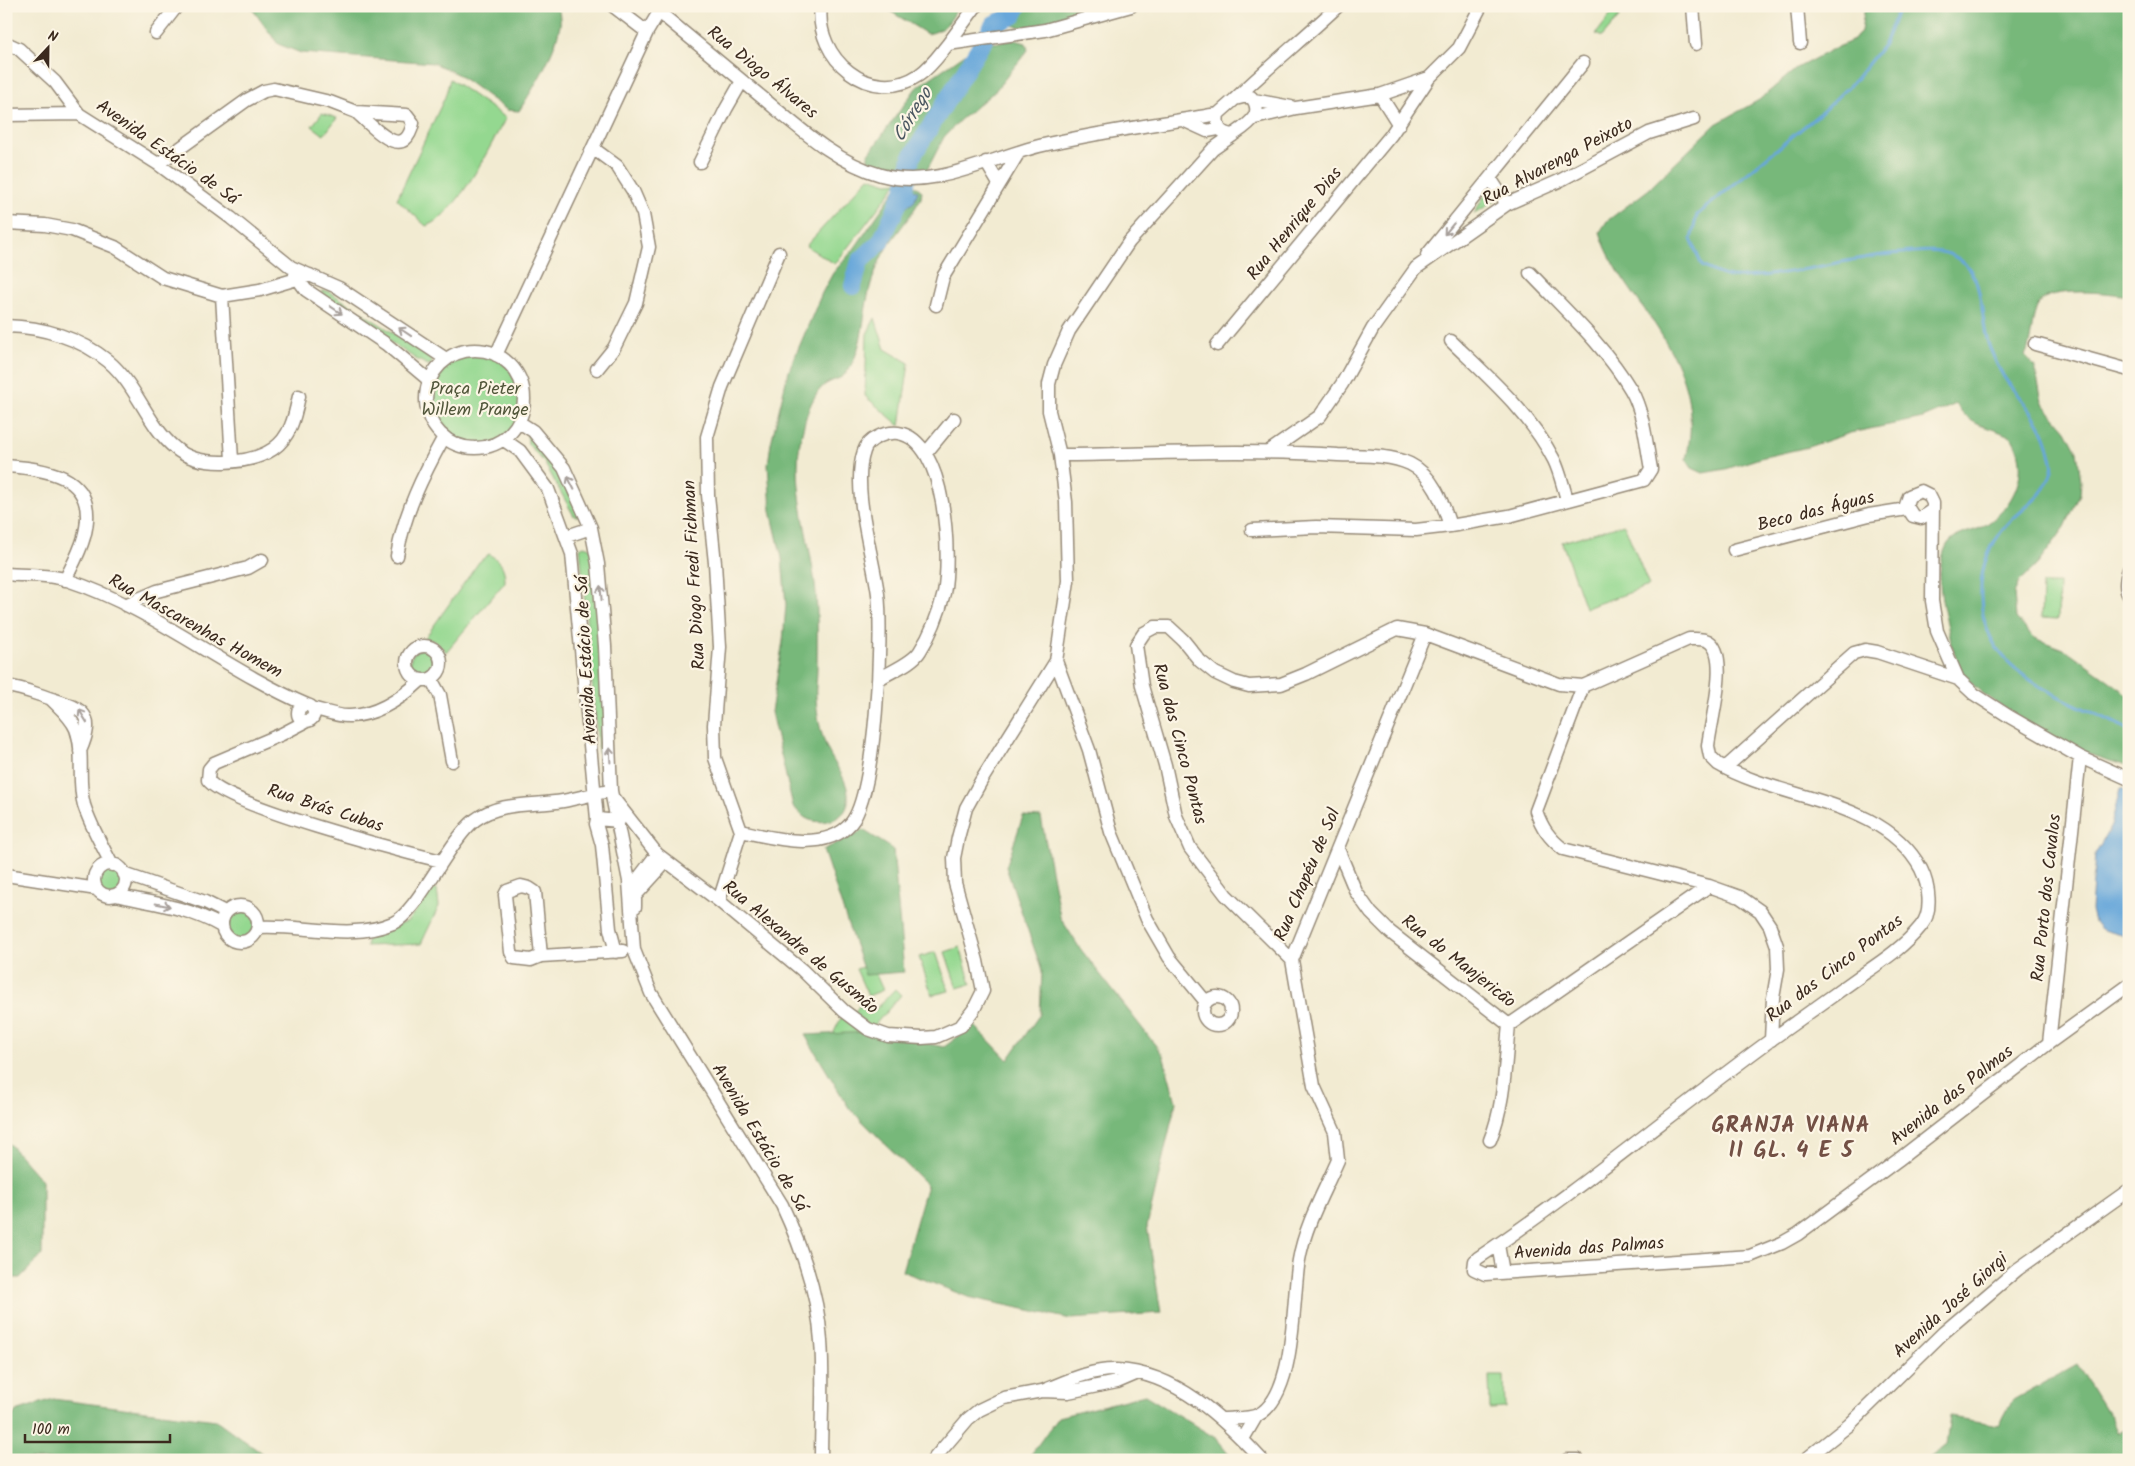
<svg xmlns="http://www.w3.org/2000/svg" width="2135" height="1466" viewBox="0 0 2135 1466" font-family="Kalam,sans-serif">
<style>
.green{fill:#94d890;stroke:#688157}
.forest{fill:#77b87a;stroke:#59714c;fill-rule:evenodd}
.water{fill:#67a7da;stroke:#51687c}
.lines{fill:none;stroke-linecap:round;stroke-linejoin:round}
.stream{stroke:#67a7da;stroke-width:3}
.river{stroke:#67a7da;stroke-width:18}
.minor-casing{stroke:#968a78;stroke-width:15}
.minor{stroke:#fff;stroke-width:12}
.oneway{stroke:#a79f9a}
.labels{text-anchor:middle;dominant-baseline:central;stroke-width:4.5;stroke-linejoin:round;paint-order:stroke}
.street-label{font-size:18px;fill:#3b2a1e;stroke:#fcf5e5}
.park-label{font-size:18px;fill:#51563a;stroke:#fcf5e5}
.water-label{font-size:19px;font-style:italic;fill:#4a5660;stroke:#fcf5e5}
.district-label{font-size:22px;font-weight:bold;letter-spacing:1px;fill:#735045;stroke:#fcf5e5}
</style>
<rect width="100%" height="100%" fill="#fcf5e5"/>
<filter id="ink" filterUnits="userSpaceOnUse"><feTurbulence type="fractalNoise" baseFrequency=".02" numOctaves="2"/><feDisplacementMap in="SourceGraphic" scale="10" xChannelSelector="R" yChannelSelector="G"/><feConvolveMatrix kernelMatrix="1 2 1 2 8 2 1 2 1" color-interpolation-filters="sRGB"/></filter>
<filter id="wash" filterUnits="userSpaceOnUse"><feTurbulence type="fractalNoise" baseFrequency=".0096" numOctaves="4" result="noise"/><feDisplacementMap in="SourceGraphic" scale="20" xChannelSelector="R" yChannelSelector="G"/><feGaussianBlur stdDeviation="1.12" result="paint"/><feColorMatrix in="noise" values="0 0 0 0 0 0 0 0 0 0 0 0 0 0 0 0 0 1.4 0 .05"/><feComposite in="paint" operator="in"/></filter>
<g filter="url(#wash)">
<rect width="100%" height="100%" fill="#f2ebd2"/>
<!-- green -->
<path class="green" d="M 1613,12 L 1620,16 L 1602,37 L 1596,34 Z
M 450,79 L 506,118 C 488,148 459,214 426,226 L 397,199 L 445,97 Z
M 322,113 L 337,118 L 324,135 L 312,126 Z
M 869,177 L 888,183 L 898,182 L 835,264 L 806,246 Z
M 1489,187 L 1499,198 L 1474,214 Z
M 321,291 L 328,291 L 431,357 L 432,364 L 428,365 L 416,359 L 324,298 Z
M 875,318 L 885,349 L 909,363 L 900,426 L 865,396 L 867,334 Z
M 467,350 C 509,351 536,381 519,422 L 521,423 C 513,431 505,440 494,445 C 433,469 391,375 467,350 Z
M 527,432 L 556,463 L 580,513 L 578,516 L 574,516 L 544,462 L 528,444 Z
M 1624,524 L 1649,586 L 1585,608 L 1562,542 Z
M 584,546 L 593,549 L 611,786 L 602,786 L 601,781 L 580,548 Z
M 489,554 C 501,562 505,567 505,582 L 446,652 L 437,642 L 425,638 L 479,562 Z
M 2042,584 L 2059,584 L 2058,619 L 2041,618 Z
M410 663a14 14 0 1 1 28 0a14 14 0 1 1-28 0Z
M94 880a16 16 0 1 1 32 0a16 16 0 1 1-32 0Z
M 437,889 L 439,906 L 421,944 L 366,946 L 368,936 L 408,921 L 430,891 Z
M222 924a18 18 0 1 1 36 0a18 18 0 1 1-36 0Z
M 960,947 L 971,984 L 957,988 L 945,952 Z
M 936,952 L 949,991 L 932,995 L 919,957 Z
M 871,964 L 883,990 L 868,996 L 856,969 Z
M 895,989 L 901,995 L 872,1028 L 854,1014 L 864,998 L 876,1009 Z
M 843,1014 L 870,1033 L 833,1034 Z
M 1489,1376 L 1504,1376 L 1505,1408 L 1490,1409 Z"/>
<!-- forest -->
<path class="forest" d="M 250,6 L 558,6 C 559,12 561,20 560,26 C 554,55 535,86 519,111 L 507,110 L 457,74 L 434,63 L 301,53 L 278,44 Z
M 882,6 L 958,6 C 951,22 944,31 927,34 Z
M 1002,6 L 1096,6 C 1078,13 1025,36 1008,23 C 1005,21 1003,16 1001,13 Z
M 1865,6 L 2129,6 L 2129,296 C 2110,293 2049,286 2039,303 C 2030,319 2033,340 2025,356 L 2035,367 L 2042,402 L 2066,430 L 2077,451 L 2081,482 L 2080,494 L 2065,527 L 2037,565 L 2019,582 L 2014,593 L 2016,618 L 2034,638 L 2068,651 L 2129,695 L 2129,767 C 2109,760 2087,755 2068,746 C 2044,735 1979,696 1965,676 C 1953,659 1950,634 1945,615 C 1940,593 1936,566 1947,545 C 1954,533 1969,533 1980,528 C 2013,511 2033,469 2011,437 C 1987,424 1973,430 1956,404 L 1923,418 L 1850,433 L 1808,447 L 1760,458 L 1726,469 L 1703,473 L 1692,468 L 1686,459 C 1702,393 1672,347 1635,296 C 1621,276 1607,256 1600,232 L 1607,221 L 1648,190 L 1716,124 L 1759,100 L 1797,68 L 1831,50 L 1854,40 L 1861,31 Z
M 1015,40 L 1026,43 L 1028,50 L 995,91 L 960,120 L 944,137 L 927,170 L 920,175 L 890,174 L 868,167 L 868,155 L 916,88 L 978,45 ZM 913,147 L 917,150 L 914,157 L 916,169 L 911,172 L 899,172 L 897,169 L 901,167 L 903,157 Z
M 910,186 L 917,187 L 922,191 L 921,198 C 912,215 898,231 887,247 C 881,256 877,268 873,278 C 862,307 866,345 847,372 C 842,379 835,379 828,383 C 815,389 807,412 804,425 C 787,479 811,538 816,593 C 818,617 817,643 817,668 C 817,678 815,688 816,698 C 817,714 820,731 826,746 C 833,764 850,780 848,801 C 847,819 825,825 810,820 C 803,818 798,811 793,806 L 771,712 L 783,641 L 786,605 L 782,558 L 771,511 L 768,464 L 771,443 L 788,373 L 822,293 L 833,273 L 854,249 L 897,187 Z
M 1023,816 L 1041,817 L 1060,917 L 1079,947 L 1163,1055 L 1176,1102 L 1147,1226 L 1161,1313 L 1071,1319 L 968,1297 L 902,1271 L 927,1185 L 849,1108 L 805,1035 L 869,1032 L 944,1047 L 974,1025 L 1008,1060 L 1040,1014 L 1042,971 L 1006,867 Z
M 863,830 L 893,849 L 904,972 L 865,975 L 823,850 Z
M 6,1140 L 42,1181 L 42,1255 L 20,1278 L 6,1278 Z
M 2077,1364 L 2119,1432 L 2129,1427 L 2129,1460 L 1927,1460 L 1946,1445 L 1950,1417 L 1999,1425 L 2013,1400 Z
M 1145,1395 L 1217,1439 L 1234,1460 L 1027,1460 L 1058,1417 Z
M 53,1399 L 216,1420 L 271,1460 L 6,1460 L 6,1428 L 16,1411 Z"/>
<!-- water -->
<path class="water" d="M 913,147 L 917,150 L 914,157 L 916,169 L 913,170 L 914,173 L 899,172 L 897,169 L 901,167 L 903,157 Z
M 898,188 L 918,191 L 914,202 L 905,208 L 894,197 Z
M 2120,788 L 2129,791 L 2129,934 L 2125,936 L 2100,929 L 2094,922 L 2091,910 L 2095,854 L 2111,826 Z"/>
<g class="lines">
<!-- stream -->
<path class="stream" d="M 1900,6 L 1884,44 L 1856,79 L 1823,111 L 1697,215 L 1691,239 L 1702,266 C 1711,270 1721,276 1731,277 C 1739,278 1748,276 1756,276 C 1806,273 1853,256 1902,253 C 1917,252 1935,249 1949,254 C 1991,270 1976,321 1992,353 C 1996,362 2000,372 2006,380 C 2024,404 2044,422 2050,453 C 2051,458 2054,464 2052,470 C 2044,502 2018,508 2001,532 C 1986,553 1980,571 1981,597 C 1983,679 2070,698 2129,730"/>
<!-- river -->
<path class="river" d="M 853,286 L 860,261 L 881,241 L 905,189 L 911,158 L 994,24 L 1013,16 L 1018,6"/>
</g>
</g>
<g filter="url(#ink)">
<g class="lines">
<!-- minor casing -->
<g class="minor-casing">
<path id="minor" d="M 613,6 L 647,32
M 821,6 C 814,58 871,107 919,75 C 931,67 939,55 948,44 L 1045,30 L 1131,6
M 1693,6 L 1696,44
M 1797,6 L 1800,43
M 156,33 L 177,6
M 6,43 L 19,49 L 55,82 L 79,114 L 158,164 L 231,218 L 291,267 L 339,288 L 446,359
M 948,44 L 976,6
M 1380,95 L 1399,125
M 1243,97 L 1251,97 C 1266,114 1247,125 1233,135 C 1220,133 1216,128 1218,114 L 1235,99 Z
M 1235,99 C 1268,67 1304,38 1338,6
M 1254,100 L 1291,107
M 6,115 L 79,114
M 1255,118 L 1296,108 L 1380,95 L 1429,78 L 1459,48 L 1481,6
M 1183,120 L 1207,131 L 1218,129
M 594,149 L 617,166 L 633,191 L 643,214 L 649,247 L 636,303 L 614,348 L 597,369
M 700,162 L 726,109 L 742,81
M 986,162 L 999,184
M 158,164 L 247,100 L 264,91 L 274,89 L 330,102 L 356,112 L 407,115 L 413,123 C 404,164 374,127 356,112
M 1490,178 L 1507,204
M 6,223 L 45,225 L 72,230 L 115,247 L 163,278 L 222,296 L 260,290 L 310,275
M 1427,255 L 1583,63
M 295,275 L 306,290 L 386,344 L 430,381
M 222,296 L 232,460
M 936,305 L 943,277 L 1019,152
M 6,326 C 43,327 80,338 108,361 C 137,385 147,425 175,448 C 198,468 249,465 273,449 C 291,437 295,415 299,396
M 1451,341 C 1488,377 1530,413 1554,460 C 1560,472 1563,487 1567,499
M 2035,344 L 2129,370
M 1217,345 L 1391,135 L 1429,78
M426 399a49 49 0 1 1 98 0a49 49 0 1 1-98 0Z
M 496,355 L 647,32 L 659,12 C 694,41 729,70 764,99 C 799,128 837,163 881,175 C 934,190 988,159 1039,146 C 1098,132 1158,124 1218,114
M 519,422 L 533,431 L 564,468 L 591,528 L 598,564 L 605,646 L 611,791 L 629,881 L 634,950 L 651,993 L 782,1205 C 802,1248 818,1293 821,1341 C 824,1380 821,1420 821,1460
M 504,440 L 520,451 L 548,489 L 572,554 L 597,819
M 1271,450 L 1320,416 L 1342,384 L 1373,328 L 1416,268 L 1507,204 L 1559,181 L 1649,133 L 1694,119
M 926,453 L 954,419
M 1060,455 C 1153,454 1246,449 1338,455 C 1362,456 1388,454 1410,464 C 1433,475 1443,503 1450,526
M 6,466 C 52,469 100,478 84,537 C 80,552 72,566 65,580
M 1931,511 L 1921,518 L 1913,516 L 1906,505 L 1909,496 L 1921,491 L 1929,495 L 1933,503 L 1932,601 L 1937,631 L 1958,679 L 1974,694 L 2010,717 L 2080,757 L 2129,779
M 1252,530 L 1316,527 L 1416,530 L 1450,526 L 1509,516 L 1644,480 L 1651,469 C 1646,443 1644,413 1631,390 C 1605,346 1565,310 1530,273
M 567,536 L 591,528
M 1734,550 L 1869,515 L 1907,509
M 397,556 C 404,513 423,475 444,437
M 2129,569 C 2126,578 2124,588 2129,596
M 6,574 C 25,576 49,574 67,580 C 153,608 224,669 307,705
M 125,605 L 157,591 L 248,568 L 262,560
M407 663a17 17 0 1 1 34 0a17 17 0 1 1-34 0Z
M 1056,661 L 1089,750 L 1111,832 L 1147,919 L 1169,957 L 1206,1002
M 431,679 L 440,695 L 452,761
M 6,686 C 23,688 36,694 52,699 C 84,709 96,715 80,751
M 1583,686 L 1536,811 C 1542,828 1549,838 1563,849 L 1709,886 L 1740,897 L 1760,911 L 1770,926 L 1777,946 L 1778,969 L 1773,998 L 1771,1040
M 51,699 C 60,708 71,717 76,729 C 85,753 77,781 84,805 C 91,827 102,845 112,865
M298 713a8 8 0 1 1 16 0a8 8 0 1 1-16 0Z
M 312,708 C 324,711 339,717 350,716 C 378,715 402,698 421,680
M 305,722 L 282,734 L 214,763 L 209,769 L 208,780 C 224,805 404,852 441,861
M 1725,768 L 1854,653 L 1865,650 L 1877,652 L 1958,679
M 613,798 L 657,854 L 719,901 L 802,970 L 844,1011 L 868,1029 L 888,1036 L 922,1038 L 936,1037 L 961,1026 L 974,1009 L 983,991 L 977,961 L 955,883 L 954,858 L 958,838 L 966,808 L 981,781 L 1056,661 L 1068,581 L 1066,502 L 1060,455 L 1049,411 L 1049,384 L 1054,365 L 1069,331 L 1129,242 L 1213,149 L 1233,135
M 741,831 C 772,838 826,853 851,823 C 876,794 883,635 878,594 C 873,555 851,488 864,451 C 868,438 886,432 898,433 C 947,440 951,557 944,593 C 939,613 931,634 920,651 C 913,663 891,671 879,679
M 1338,849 L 1356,892 L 1371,913 L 1390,932 L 1509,1025 L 1709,886
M94 880a16 16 0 1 1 32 0a16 16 0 1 1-32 0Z
M 124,874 L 205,902 L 225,912
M 6,875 L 97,889
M 521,886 L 529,888 L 535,892 L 541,956 L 531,960 L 514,958 L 511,952 L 505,895 L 507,891 Z
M 635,894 L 634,884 L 657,854
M 115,895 C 152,903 188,907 221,926
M 719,901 L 741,831 L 715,758 L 714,725 L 720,647 L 715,563 L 708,495 L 707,437 L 722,387 L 779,253
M222 924a18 18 0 1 1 36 0a18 18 0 1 1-36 0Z
M 635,907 L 635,896 L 666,862
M 258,927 C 303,924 350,941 393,923 C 417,913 449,840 475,820 C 500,801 534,806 563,801 C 580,798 595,793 611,791
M 616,952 L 610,929 L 602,845 L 596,824 L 597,819 L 619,821
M 541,956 L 623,951
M 1292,960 L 1226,895 L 1190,848 L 1176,816 L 1165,765 L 1142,686 L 1136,645 L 1144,633 L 1155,627 L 1169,627 L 1183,640 L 1200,661 L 1215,673 L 1234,682 L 1249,686 L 1281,684 L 1306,674 L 1397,629 L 1425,634 L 1559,684 L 1583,686 L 1689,639 C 1695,639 1702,638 1708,641 C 1731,654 1710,723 1708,746 L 1710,756 L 1718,764 C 1781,801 1883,798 1921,869 C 1929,885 1933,912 1921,926 C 1904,947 1881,962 1859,977 C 1830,998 1801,1018 1772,1039 C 1673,1111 1580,1190 1478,1258 L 1475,1261 L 1474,1269 L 1485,1274 L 1750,1256 L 1782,1243 L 1798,1234 L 1898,1160 L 2049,1043 L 2129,985
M1203 1011a14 14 0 1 1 28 0a14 14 0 1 1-28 0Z
M 2049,1043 L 2080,757
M 1490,1140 C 1505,1104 1505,1063 1509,1025
M 1498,1245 L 1503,1272
M 1042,1391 C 1065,1382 1091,1369 1116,1370 C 1176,1372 1224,1419 1262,1460
M 1223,1419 C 1233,1418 1249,1419 1258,1415 C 1297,1394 1292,1298 1299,1260 C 1305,1225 1324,1192 1338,1160 L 1335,1132 L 1314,1086 L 1292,960 L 1425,634
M 1243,1439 L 1257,1415
M 933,1460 L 968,1419 L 979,1410 L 1004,1398 L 1042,1391 L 1068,1392 L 1117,1382 L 1138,1373
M 1567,1460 L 1578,1460
M 1805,1460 L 1849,1425 L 1943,1333 L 2018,1269 L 2129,1190"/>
</g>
<!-- minor -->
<use href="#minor" class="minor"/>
</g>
<!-- one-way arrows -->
<defs><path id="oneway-shaft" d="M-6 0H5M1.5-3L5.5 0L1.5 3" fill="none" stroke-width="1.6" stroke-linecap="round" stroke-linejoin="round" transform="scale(1.25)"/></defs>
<g class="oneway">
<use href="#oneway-shaft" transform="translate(1449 229) rotate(130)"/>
<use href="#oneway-shaft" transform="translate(336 310) rotate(34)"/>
<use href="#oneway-shaft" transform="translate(405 332) rotate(-146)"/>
<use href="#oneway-shaft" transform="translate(571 483) rotate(-117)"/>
<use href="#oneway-shaft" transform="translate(601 593) rotate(-95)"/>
<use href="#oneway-shaft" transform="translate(83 716) rotate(-122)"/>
<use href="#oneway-shaft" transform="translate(610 755) rotate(-93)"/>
<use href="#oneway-shaft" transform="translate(163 905) rotate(11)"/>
</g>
</g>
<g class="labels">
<!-- street labels -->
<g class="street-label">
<text transform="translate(762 73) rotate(39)">Rua Diogo Álvares</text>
<text transform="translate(167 153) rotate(35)">Avenida Estácio de Sá</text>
<text transform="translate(1558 162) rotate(-28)">Rua Alvarenga Peixoto</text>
<text transform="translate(1295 224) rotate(-51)">Rua Henrique Dias</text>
<text transform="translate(1816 512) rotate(-14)">Beco das Águas</text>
<text transform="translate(695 575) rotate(-93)">Rua Diogo Fredi Fichman</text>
<text transform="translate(195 627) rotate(29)">Rua Mascarenhas Homem</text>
<text transform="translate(587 660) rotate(-93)">Avenida Estácio de Sá</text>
<text transform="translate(1179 744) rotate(75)">Rua das Cinco Pontas</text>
<text transform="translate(325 809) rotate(18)">Rua Brás Cubas</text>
<text transform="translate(1308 875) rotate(-67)">Rua Chapéu de Sol</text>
<text transform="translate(2047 898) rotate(-84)">Rua Porto dos Cavalos</text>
<text transform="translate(800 948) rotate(40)">Rua Alexandre de Gusmão</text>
<text transform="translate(1458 962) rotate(38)">Rua do Manjericão</text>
<text transform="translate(1835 969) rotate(-37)">Rua das Cinco Pontas</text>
<text transform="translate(1952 1096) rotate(-38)">Avenida das Palmas</text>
<text transform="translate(759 1138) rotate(59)">Avenida Estácio de Sá</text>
<text transform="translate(1589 1249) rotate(-4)">Avenida das Palmas</text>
<text transform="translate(1951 1306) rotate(-42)">Avenida José Giorgi</text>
</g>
<!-- park labels -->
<g class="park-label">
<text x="475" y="389">Praça Pieter<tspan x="475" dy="21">Willem Prange</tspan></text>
</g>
<!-- water labels -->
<g class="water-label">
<text transform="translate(913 115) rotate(-59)">Córrego</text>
</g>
<!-- district labels -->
<g class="district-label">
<text x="1791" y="1126">GRANJA VIANA<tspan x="1791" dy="25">II GL. 4 E 5</tspan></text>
</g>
</g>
<!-- margin -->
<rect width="2135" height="1466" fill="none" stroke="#fcf5e5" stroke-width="25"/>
<!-- north arrow -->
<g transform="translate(48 48) rotate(22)" stroke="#fcf5e5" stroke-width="4" paint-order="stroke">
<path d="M0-4L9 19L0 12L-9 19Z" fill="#3b2a1e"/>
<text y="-8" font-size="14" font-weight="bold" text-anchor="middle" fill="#3b2a1e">N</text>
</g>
<!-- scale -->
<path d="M25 1434v8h145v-8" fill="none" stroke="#3b2a1e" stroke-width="2.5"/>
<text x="32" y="1434" font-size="15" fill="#3b2a1e" stroke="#fcf5e5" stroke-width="4" paint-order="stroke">100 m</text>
</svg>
